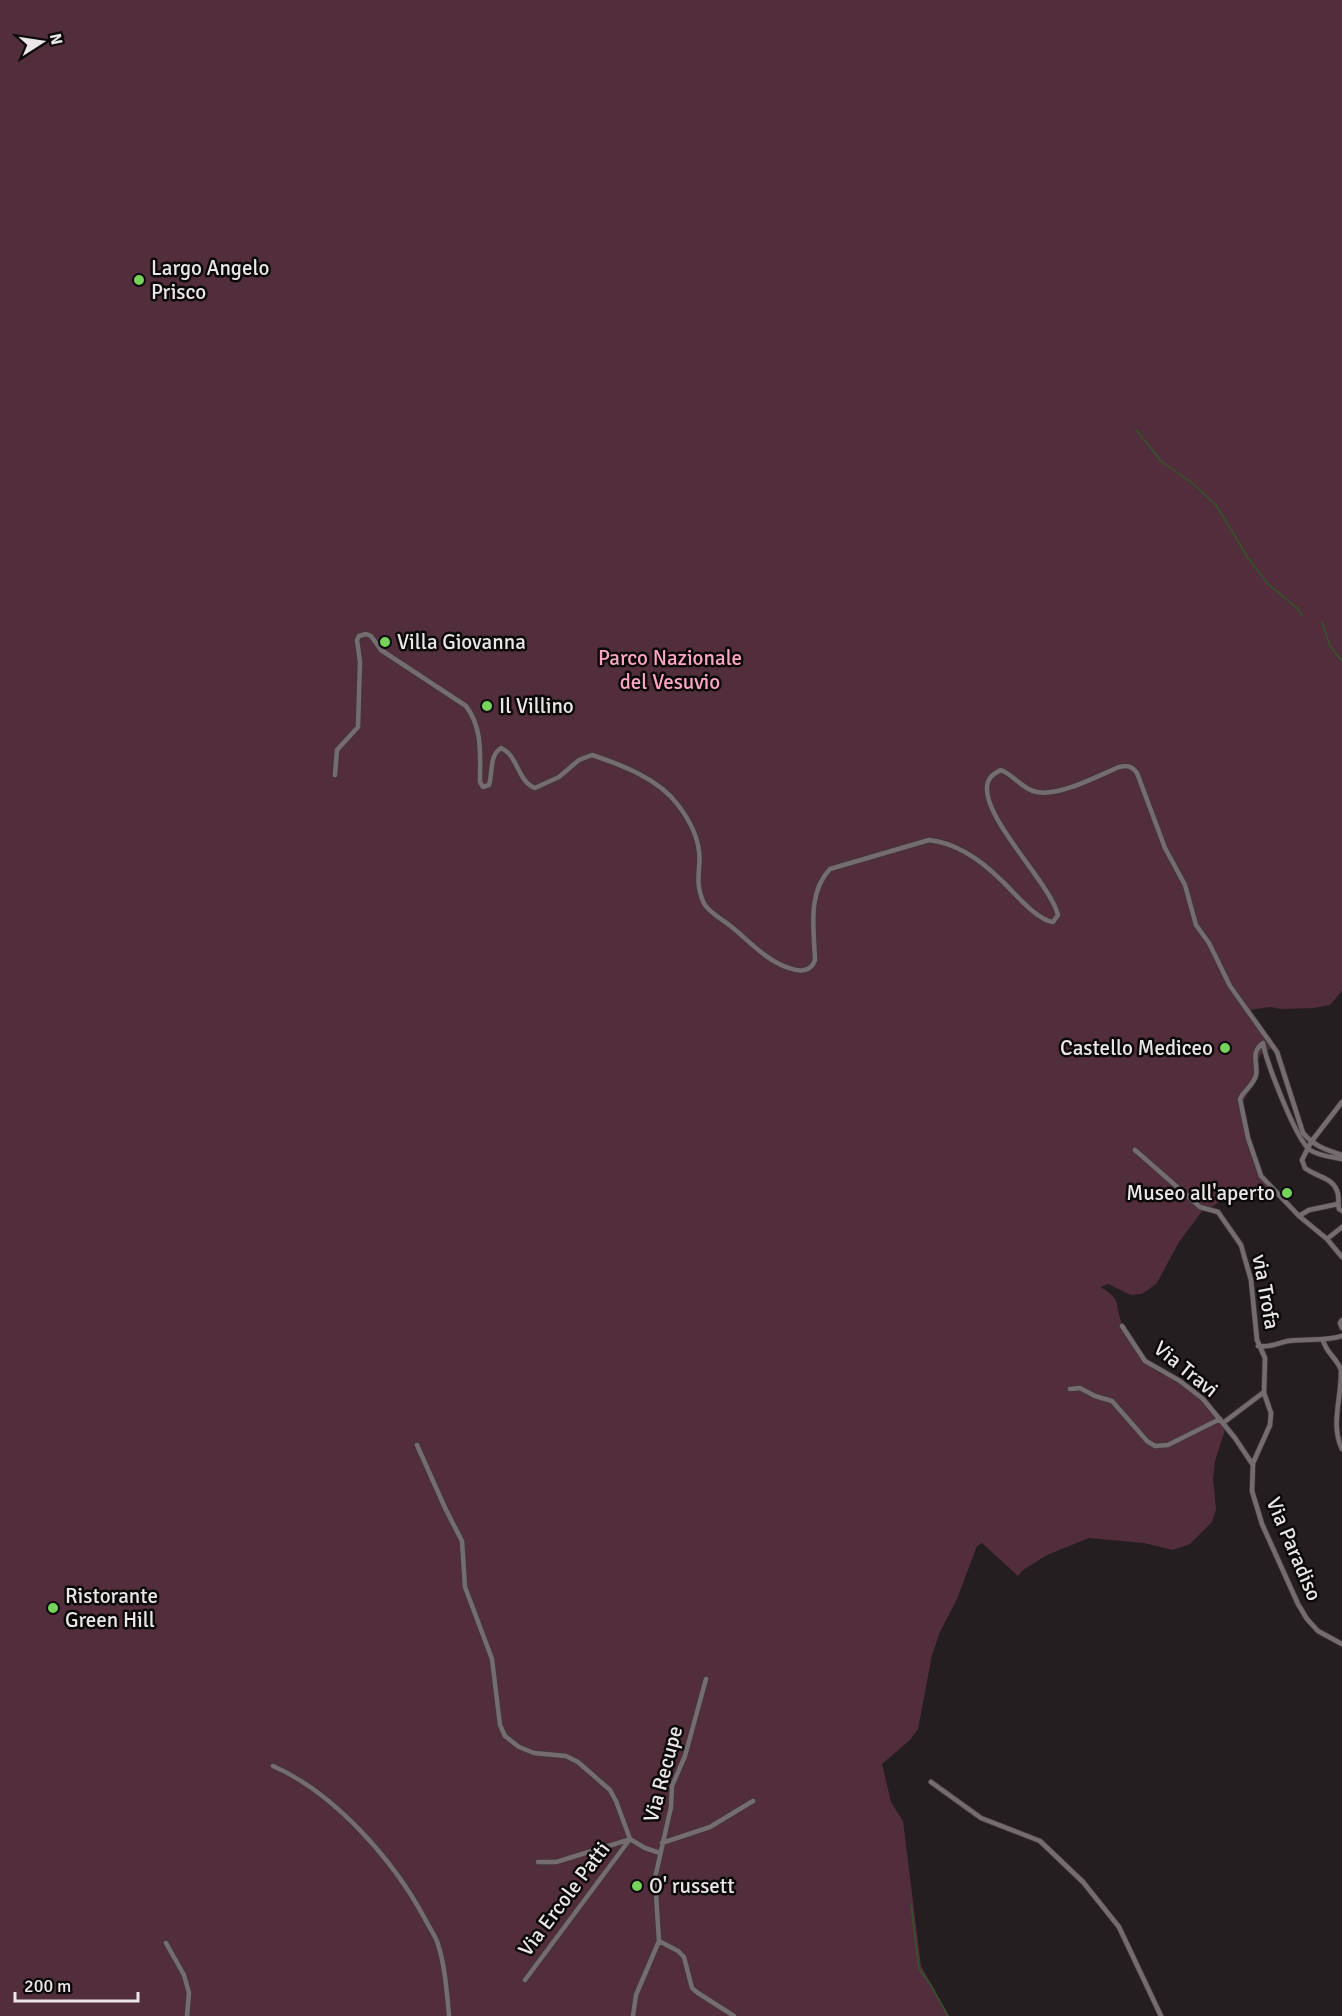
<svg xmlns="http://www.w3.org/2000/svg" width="1342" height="2016" viewBox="0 0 1342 2016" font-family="Signika,sans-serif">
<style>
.green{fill:#522d3b}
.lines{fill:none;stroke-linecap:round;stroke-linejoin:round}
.stream{stroke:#33562a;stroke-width:1.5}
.minor-casing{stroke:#3f393b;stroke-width:6}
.minor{stroke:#756c6f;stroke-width:4.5}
.poi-dot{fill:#75d25b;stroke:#0c0909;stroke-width:2}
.labels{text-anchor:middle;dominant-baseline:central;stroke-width:5;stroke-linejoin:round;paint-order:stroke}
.poi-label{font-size:21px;fill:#ebe6e7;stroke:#0c0909;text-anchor:start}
.park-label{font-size:21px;fill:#ffa6c6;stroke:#0c0909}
.street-label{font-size:21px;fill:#ebe6e7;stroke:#0c0909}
</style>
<rect width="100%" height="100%" fill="#251e20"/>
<!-- green -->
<path class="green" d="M 0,0 L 1342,0 L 1342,991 L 1330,1005 L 1314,1008 L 1281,1009 L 1270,1007 L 1249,1010 L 1275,1046 L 1261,1054 L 1257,1062 L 1258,1075 L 1242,1104 L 1251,1142 L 1262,1173 L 1276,1188 L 1250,1199 L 1237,1195 L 1217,1203 L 1211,1208 L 1203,1210 L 1179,1242 L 1157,1283 L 1148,1290 L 1141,1294 L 1131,1295 L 1108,1284 L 1101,1287 C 1105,1290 1112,1294 1115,1299 C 1118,1304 1118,1312 1120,1318 C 1125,1337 1152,1380 1175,1377 L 1199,1393 L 1227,1424 L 1215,1461 L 1213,1478 L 1216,1509 L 1212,1522 L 1190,1544 L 1173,1550 L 1144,1543 L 1089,1538 L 1047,1555 L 1023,1570 L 1018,1576 L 982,1543 L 977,1546 L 957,1599 L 940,1632 L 932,1655 L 918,1729 L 910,1740 L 882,1764 L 891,1802 L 903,1821 L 921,1966 L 949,2016 L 0,2016 Z"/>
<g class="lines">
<!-- stream -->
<path class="stream" d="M 1136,430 L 1162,462 L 1191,482 L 1216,505 L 1248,558 L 1268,584 L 1297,608 L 1302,615
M 1322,622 L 1330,646 L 1342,661
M 911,1904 L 919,1969 L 931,1985 L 948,2016"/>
<!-- minor casing -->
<g class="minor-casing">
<path id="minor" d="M 335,775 L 337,750 L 358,727 L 360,662 L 357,640 L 359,636 L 366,634 L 371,636 L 381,650 L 466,706 C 483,728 480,756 480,782 L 483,787 L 489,785 C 493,772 489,756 501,748 C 518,755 517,781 535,788 L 559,777 L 579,760 L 592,755 C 622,765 659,779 678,805 C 688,818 697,835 699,851 C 701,863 697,875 699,887 C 700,893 702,900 705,905 C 712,915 724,920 733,928 C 750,942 767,961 789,968 C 800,972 811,972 815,960 C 814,929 807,893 830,869 L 929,840 C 957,843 982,861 1002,881 C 1014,892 1036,920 1053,922 L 1058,915 C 1050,882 977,813 988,782 C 990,775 996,773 1001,770 C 1013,775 1021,787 1033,791 C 1056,799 1097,776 1119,767 C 1128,765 1132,766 1137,773 L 1165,848 L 1185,885 L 1196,925 L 1209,943 L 1230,986 L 1277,1052 L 1303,1133 C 1314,1146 1326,1150 1342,1155
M 1263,1043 C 1250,1053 1258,1062 1256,1075 C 1254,1085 1243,1091 1240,1099 L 1248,1138 L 1261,1176 L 1299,1216 L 1327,1239 L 1342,1257
M 1263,1043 C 1266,1061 1296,1140 1310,1150 C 1319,1156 1332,1157 1342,1159
M 1342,1102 L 1311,1142 L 1302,1160 L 1305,1168 C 1318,1178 1334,1177 1338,1194 C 1339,1200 1338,1204 1339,1209 L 1342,1211
M 1135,1150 L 1200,1207 L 1218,1212 L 1241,1245 L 1251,1280 L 1257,1340 L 1265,1358 L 1264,1393 L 1271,1413 L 1270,1425 L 1253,1463 L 1252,1491 L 1262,1524 L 1298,1604 L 1307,1619 L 1318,1631 L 1342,1644
M 1299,1216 L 1309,1210 L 1338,1204
M 1327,1239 L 1342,1227
M 1342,1320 L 1340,1323 L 1342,1328
M 1122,1326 L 1145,1361 L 1180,1381 L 1203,1399 L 1235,1438 L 1253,1465
M 1323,1340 C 1326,1353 1337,1358 1341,1370 C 1342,1396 1330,1425 1342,1449
M 1258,1346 C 1269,1348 1278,1343 1288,1341 C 1306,1338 1324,1342 1342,1336
M 1070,1389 L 1080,1388 L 1095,1396 L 1112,1401 L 1147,1441 L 1155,1446 L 1168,1445 L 1220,1419
M 1223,1423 L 1264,1392
M 417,1445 L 446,1510 L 462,1541 L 465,1587 L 492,1659 L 500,1725 L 505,1736 L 519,1747 L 534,1753 L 566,1756 L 578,1762 L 610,1790 L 616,1801 L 630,1839 L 645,1848 L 660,1853
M 273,1766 C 335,1793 394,1861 425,1919 C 429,1927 435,1935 438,1944 C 445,1966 447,1993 449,2016
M 931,1782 L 981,1818 L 1040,1841 L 1083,1882 L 1119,1927 L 1161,2016
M 662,1843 L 710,1827 L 753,1801
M 538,1862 L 556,1862 L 628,1840
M 659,1941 L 678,1951 L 684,1957 L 692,1988 L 698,1993 L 734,2016
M 166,1943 L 184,1975 L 189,1993 L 187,2016
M 525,1980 L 630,1839
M 633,2016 L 636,1995 L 659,1941 L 655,1878 L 671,1807 L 672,1786 L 685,1756 L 706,1679"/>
</g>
<!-- minor -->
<use href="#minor" class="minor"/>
</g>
<!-- markers -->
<g class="poi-dot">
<circle cx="139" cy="280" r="6"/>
<circle cx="385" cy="642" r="6"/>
<circle cx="487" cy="706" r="6"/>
<circle cx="1225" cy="1048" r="6"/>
<circle cx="1287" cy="1193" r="6"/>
<circle cx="53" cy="1608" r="6"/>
<circle cx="637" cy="1886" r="6"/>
</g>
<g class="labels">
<!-- poi labels -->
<g class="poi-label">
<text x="151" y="268">Largo Angelo<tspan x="151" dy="24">Prisco</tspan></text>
<text x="397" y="642">Villa Giovanna</text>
<text x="499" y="706">Il Villino</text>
<text x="1213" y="1048" text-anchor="end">Castello Mediceo</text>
<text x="1275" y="1193" text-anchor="end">Museo all'aperto</text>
<text x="65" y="1596">Ristorante<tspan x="65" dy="24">Green Hill</tspan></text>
<text x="649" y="1886">O' russett</text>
</g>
<!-- park labels -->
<g class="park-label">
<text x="670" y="658">Parco Nazionale<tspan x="670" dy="24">del Vesuvio</tspan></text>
</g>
<!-- street labels -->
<g class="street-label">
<text transform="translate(1266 1292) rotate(80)">via Trofa</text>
<text transform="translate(1186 1369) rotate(39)">Via Travi</text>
<text transform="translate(1294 1549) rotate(67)">Via Paradiso</text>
<text transform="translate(663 1774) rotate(-75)">Via Recupe</text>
<text transform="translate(564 1899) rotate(-53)">Via Ercole Patti</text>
</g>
</g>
<!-- north arrow -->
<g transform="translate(42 42) rotate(78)" stroke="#0c0909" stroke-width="4.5" paint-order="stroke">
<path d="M0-4.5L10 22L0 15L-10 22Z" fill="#ebe6e7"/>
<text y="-9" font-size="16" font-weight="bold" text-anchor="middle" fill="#ebe6e7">N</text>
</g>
<!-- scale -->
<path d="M15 1992v9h123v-9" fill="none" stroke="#ebe6e7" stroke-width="3"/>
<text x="24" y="1992" font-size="18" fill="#ebe6e7" stroke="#0c0909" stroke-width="4.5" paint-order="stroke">200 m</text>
</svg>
